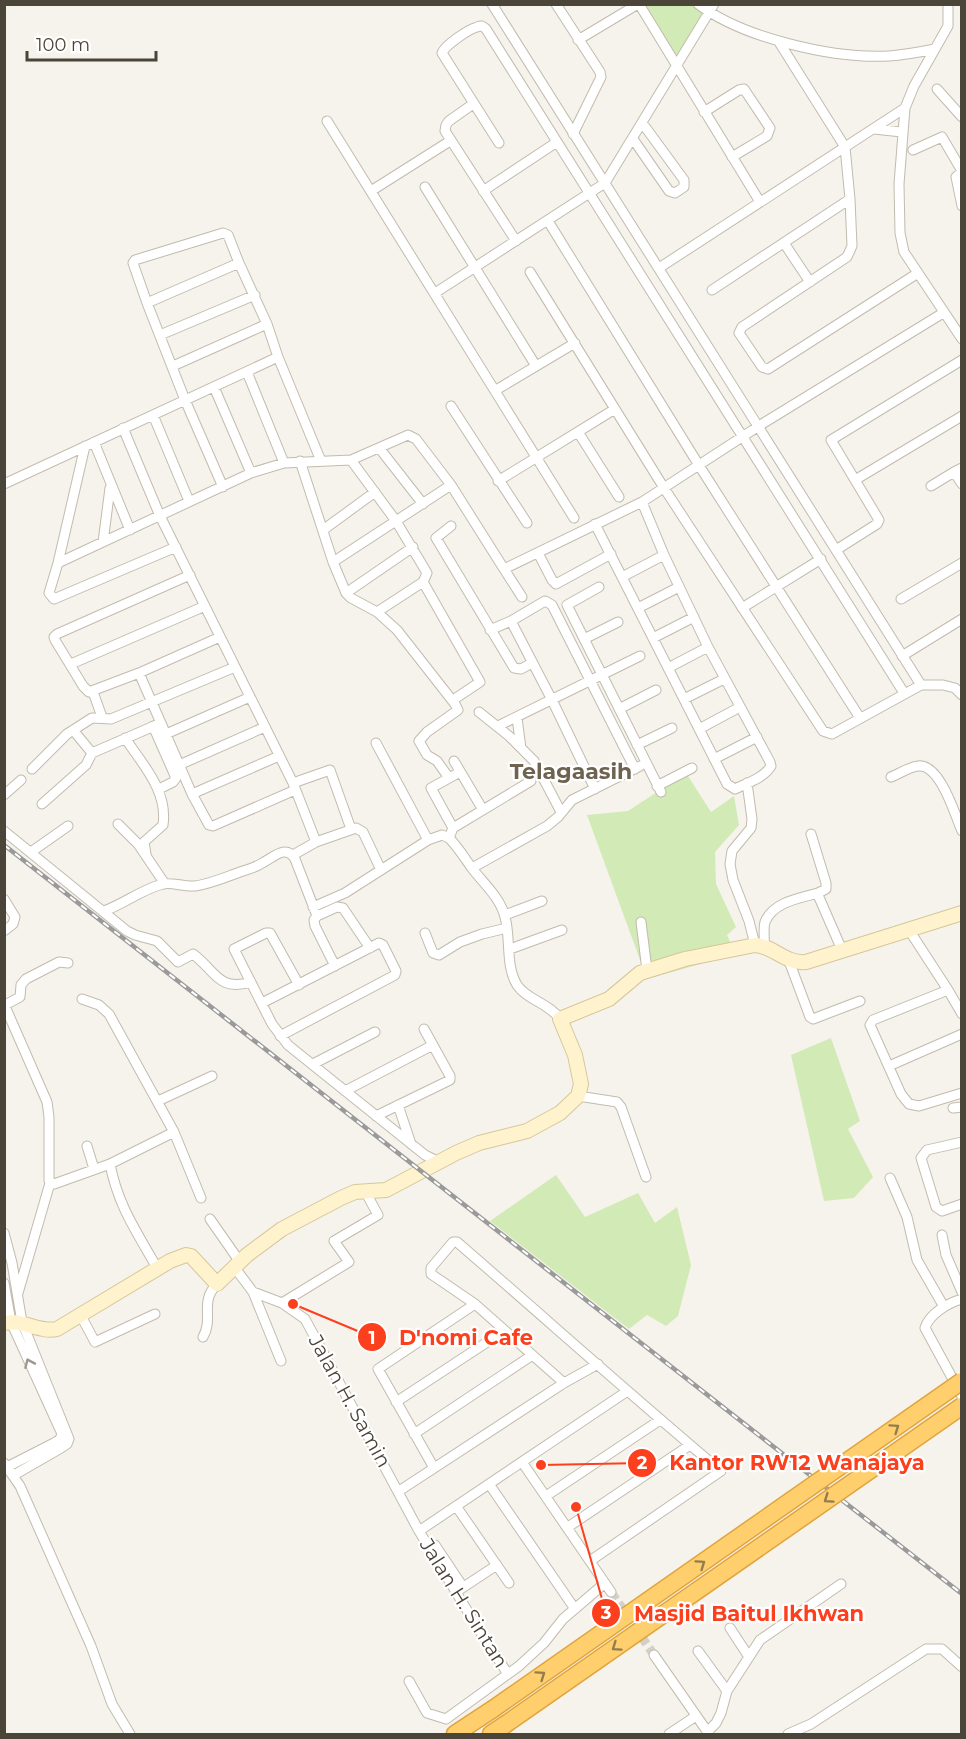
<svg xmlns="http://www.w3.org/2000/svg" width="966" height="1739" viewBox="0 0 966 1739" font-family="Montserrat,sans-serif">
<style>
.green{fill:#d2eab5}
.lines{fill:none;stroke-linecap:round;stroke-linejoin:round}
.street-tunnel{stroke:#d4d0c8;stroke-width:9;stroke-dasharray:9 4.5;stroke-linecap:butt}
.street-casing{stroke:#c2bbae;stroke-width:11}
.secondary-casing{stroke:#d6c79b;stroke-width:16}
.highway-casing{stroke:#e0a43c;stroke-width:19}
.street{stroke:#fff;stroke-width:9}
.secondary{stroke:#fff3cd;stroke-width:14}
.highway{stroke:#ffcf6e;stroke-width:16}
.rail-casing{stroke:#9a9a9a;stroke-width:4.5}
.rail{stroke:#fff;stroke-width:2;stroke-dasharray:7;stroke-linecap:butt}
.highway-bridge-casing{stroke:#e0a43c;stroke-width:19;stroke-linecap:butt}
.highway-bridge{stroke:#ffcf6e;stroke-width:16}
.oneway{stroke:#9c9892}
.oneway2{stroke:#937c4e}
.labels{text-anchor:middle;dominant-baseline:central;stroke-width:4.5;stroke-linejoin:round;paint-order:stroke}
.street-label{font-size:20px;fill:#4b4439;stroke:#fff}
.quarter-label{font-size:22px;font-weight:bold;fill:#6e6250;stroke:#fff}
.leader{fill:none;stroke:#fc3f1d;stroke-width:2}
.callout-dot{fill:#fc3f1d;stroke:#fff;stroke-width:2}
.mark-label{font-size:18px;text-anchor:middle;font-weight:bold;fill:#fff}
.callout-label{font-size:21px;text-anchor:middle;font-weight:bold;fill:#fc3f1d;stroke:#fff;stroke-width:4.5;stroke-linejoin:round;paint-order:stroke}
</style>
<rect width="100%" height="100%" fill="#f6f3ec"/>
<!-- green -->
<path class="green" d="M 649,5 L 696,5 L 707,13 L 678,66 L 643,8 Z
M 686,773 L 711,812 L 734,796 L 739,825 L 715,852 L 716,884 L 736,927 L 727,935 L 736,954 L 647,979 L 587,815 L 628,811 Z
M 831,1038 L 860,1121 L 848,1129 L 873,1177 L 854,1198 L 824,1201 L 791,1055 Z
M 556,1175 L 585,1217 L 638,1193 L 655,1223 L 677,1207 L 691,1265 L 678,1316 L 666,1326 L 647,1315 L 629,1329 L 490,1221 Z"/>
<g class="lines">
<!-- street-tunnel -->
<path class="street-tunnel" d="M 611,1592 L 654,1655"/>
<!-- street casing -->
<g class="street-casing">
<path id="street" d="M 492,4 L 921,685
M 556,4 L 600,72 L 601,77 L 573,134
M 639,4 L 760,202
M 698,4 C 743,38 833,59 889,56 C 904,55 920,52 935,49
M 948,4 L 948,26 L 914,86 L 905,108 L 899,184 L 900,233 L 904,252 L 962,339
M 578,40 L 638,4
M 779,42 L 845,147 L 850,199 L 852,246 L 847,257 L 742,327 L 739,333 L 762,367 L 768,369 L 918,273
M 937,89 L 962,117
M 473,104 L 449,121 L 446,125 L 445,131 L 516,241
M 704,112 L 739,90 L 744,89 L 770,128 L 767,136 L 732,157
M 327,121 L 574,518
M 874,129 L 902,132
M 633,139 L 669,191 L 675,193 L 684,187 L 684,180 L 643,124
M 499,143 L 442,53 C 445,45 469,29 477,27 C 482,25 482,26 486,29 L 904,693
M 913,150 L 942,137 L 962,171
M 962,172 L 956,177 L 962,206
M 425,187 L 536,366
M 371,191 L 450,141
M 483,191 L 557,142
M 548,221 L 700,467 L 860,718
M 784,243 L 810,282
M 659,268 L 905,108
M 530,272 L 664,488 L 823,731 L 832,734 L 921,685 L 943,685 L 955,688 L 962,695
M 712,290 L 850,199
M 435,293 L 605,183 L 714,4
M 147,303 L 133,263 L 135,260 L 223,233 L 228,235 L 239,263 L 267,324 L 278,357 L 321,461
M 160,335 L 255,295
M 173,366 L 267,324
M 247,372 L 284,463
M 214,387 L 251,473
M 496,390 L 575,343
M 451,406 L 527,523
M 153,415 L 189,501
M 123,428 L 160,516 L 293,783 L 316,842
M 578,432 L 619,497
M 94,442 L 130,530
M 85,446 L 58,563 L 49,593 L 54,599 L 176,547
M 380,449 L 423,504
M 351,460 L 396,521 L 427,573 L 423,582 L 377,612
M 300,461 L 333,562 L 346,593 L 351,598 L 377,612 L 397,630 L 455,704 L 458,710 L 427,732 L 419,741 L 427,755 L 437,761 L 449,778
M 962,468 L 954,472 L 962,484
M 855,480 L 962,416
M 498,481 L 615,409
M 4,484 L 278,357
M 931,486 L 954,472
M 223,487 L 185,400 L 147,303 L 239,263
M 595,524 L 727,784 L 735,789 C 747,783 764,778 771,766 L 770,762 L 708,647 L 664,555 L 642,502
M 451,526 L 436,538 L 514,668 L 521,669 L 532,663
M 323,530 L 375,492
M 103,542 L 110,488
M 836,550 L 877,524 L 879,520 L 831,440 L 962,360
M 538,553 L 552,580 L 556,584 L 611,554
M 333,562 L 451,485
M 58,563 L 251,473 L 284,463 L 351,460 L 408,435 L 416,439 L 451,485 L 504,569 L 642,502 L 762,424 L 943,313
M 504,569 L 522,597
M 190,575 L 57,634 L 54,637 L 55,640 L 83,686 L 89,692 L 139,673 L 220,637
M 622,577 L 664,555
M 423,582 L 480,682 L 453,700
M 599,587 L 567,605 L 661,792
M 346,593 L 413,547
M 901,599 L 962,563
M 638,608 L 679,587
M 742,608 L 821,559
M 490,630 L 511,621
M 653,638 L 694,617
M 584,639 L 618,622
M 902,656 L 962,619
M 71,664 L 205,606
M 668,668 L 708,647
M 139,673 L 192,794 L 209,825 L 213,826 L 295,790
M 93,692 L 102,717
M 684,699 L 724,679
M 619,709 L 656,690
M 479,712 L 509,736 L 534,761 L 561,812
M 517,718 L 521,748
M 153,726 L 176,778 L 173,782 L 159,789
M 498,726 L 640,656
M 699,729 L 740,707
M 73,730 L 92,753 L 161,723
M 166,734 L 250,697
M 125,738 C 143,765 168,791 163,825 L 144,842 L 146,854
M 376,743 L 428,840
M 637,745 L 672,728
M 714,759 L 757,737
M 454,761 L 483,810
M 179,765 L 265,727
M 32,769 L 67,734 L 92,718 L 111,719 L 235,667
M 891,777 C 899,774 909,767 918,766 C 940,763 955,815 962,831
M 293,783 L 330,770 L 351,829
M 747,783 L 752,819 L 751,828 L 732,851 L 730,864 L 733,880 L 749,921 L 755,945
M 657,786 L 692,768
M 595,789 L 552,700 L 511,621 L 545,601 L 552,605 L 635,769
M 192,794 L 279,756
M 4,795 L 21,780
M 42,804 L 86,765 L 92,753
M 118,824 L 138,844 L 165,884
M 453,828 L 431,788 L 460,772
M 4,831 L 127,931 L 135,935 L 157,941 L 178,962 L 193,954 C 215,970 218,992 251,982
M 811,834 L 826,883 L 826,889 L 818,893 L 818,895 L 842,950
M 449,838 L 453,828 L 531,781
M 31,852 L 68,826
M 293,855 L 316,842 L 356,828 L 363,832 L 381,870
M 472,868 L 547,826 L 558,817 L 572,800 L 640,766
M 4,899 L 15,917 L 13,924 L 4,931
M 313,907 L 345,893 L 428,840 L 442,835 L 449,838 C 458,847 464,857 471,867 C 483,883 500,897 505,917 C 511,938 505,965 517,985 C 527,1000 549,1003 560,1019
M 104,911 C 124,904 142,889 163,884 C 172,882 184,887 195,886 C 211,884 228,876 243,871 C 250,869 258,866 264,862 C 274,857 286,844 295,859 L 317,916 L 314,920 L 315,926 L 335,966
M 505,915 L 542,901
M 317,916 L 337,907 L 343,908 L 370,948
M 641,922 L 647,970
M 909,930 L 948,990 L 962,1014
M 425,933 L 433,953 L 439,955 L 460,942 L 482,934 L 507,928
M 764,946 C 765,938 763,929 765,922 C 773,902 800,898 818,893
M 510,949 L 562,930
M 789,961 L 810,1017 L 813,1019 L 860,1001
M 299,985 L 270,933 L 266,933 L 234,949 L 272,1024 L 288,1045 L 425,1155 L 439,1162
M 948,990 L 873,1020 L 870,1025 L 901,1094 L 909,1104 L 919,1106 L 962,1093
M 262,1003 L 379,943 L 383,945 L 396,971 L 395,975 L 280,1036
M 4,1004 L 47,1102 L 49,1117 L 49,1181 L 54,1184 L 110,1164 L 174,1132 L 109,1014 L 99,1005 L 82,999
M 5,1005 L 20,997 L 21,985 L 26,979 L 59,962 L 68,963
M 313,1064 L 375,1032
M 889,1066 L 962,1034
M 345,1091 L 433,1045
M 578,1096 L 617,1102 L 621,1107 L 646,1177
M 158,1101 L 212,1076
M 398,1105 L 411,1144
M 953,1108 L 962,1107
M 376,1116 L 450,1080 L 450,1076 L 424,1029
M 174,1132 L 201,1198
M 962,1142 L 927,1150 L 921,1158 L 936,1207 L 942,1211 L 962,1204
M 87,1146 L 94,1169
M 110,1164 C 118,1206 137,1232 157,1268
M 890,1178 L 907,1217 L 917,1260 L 944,1307
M 210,1219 L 240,1262
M 4,1233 L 12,1263 L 22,1322 L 69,1439 L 67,1444 L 61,1448 L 14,1475
M 942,1235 L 946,1255 L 962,1292
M 235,1268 L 253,1292 L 282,1303 L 305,1319 L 419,1531 L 482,1635 L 508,1674
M 4,1283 L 11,1322 L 62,1434 L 60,1439 L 54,1443 L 7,1467
M 253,1292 L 281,1361
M 18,1293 L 50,1183
M 962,1299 C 948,1303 929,1314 925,1328 L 962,1396
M 282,1303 L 349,1262 L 334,1241 L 378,1215 L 365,1191
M 81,1316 L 95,1342 L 155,1314
M 203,1337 C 214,1318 199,1302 217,1284
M 564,1383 L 475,1304 L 431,1274 L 431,1268 L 453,1242 L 457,1242 C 545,1318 632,1396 721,1471 L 590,1561
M 396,1402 L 504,1331
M 414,1434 L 531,1356
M 522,1462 L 611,1592
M 4,1463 L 20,1486 L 91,1646 L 112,1704 L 130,1734
M 434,1468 L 378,1369 L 475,1304
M 489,1484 L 575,1609
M 399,1491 L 564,1383 L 598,1364
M 546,1496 L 660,1420
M 456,1506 L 509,1583
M 568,1527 L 690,1445
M 419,1531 L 626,1392
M 435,1545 L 463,1587
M 459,1590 L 497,1565
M 730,1628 L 749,1657
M 698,1651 L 727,1691
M 654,1655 L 709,1734
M 409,1681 L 427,1713 L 446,1719 L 519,1666 L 544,1643 L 563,1619 L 605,1583
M 707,1732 L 716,1723 L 721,1713 L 727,1691 L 760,1640 L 841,1584
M 669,1734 L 696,1716
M 788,1734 L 811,1724 L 926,1649 L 942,1649 L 962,1667"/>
</g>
<!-- secondary casing -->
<g class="secondary-casing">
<path id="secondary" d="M 4,1323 C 24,1319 39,1333 57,1329 L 170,1261 L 186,1255 L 191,1256 L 217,1284 L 247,1255 L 282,1229 L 341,1198 L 355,1192 L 386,1190 L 456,1153 L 479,1143 L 527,1131 L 560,1113 L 578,1096 L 581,1084 L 575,1055 L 560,1019 L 609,999 L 640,973 L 685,959 L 755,945 C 774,946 785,964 806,962 L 962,913"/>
</g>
<!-- highway casing -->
<g class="highway-casing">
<path id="highway" d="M 455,1734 L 493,1709
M 491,1734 L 506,1724"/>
</g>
<!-- street -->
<use href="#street" class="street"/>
<!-- secondary -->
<use href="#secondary" class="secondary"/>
<!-- highway -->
<use href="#highway" class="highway"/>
<!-- rail casing -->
<g class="rail-casing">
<path id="rail" d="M 4,845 L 962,1594"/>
</g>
<!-- rail -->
<use href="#rail" class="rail"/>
<!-- highway-bridge casing -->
<g class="highway-bridge-casing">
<path id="highway-bridge" d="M 493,1709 L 962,1381
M 506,1724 L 962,1406"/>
</g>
<!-- highway-bridge -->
<use href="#highway-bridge" class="highway-bridge"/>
</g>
<!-- one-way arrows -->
<defs><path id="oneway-chevron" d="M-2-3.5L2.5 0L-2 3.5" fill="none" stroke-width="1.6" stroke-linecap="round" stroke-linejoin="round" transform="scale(1.5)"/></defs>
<use class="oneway" href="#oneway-chevron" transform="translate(29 1363) rotate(-114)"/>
<g class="oneway2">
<use href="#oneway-chevron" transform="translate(895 1428) rotate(-35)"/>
<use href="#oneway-chevron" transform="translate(828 1499) rotate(145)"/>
<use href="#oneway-chevron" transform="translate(701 1564) rotate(-35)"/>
<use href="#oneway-chevron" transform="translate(616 1647) rotate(145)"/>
<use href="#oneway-chevron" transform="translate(541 1675) rotate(-35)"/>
</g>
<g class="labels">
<!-- street labels -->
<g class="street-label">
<text transform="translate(350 1401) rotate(61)">Jalan H. Samin</text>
<text transform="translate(464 1603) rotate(58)">Jalan H. Sintan</text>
</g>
<!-- quarter labels -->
<g class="quarter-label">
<text x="571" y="771">Telagaasih</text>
</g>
</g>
<!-- callouts -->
<path class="leader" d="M293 1304L372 1337M541 1465L642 1463M576 1507L606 1613"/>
<g class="callout-dot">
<circle cx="293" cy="1304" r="6"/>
<circle cx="541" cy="1465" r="6"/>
<circle cx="576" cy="1507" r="6"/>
<circle cx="372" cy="1337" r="15"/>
<circle cx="642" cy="1463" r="15"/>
<circle cx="606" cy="1613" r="15"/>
</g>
<g class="mark-label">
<text x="372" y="1344">1</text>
<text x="642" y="1469">2</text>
<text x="606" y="1619">3</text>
</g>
<g class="callout-label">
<text x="466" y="1345">D'nomi Cafe</text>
<text x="797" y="1470">Kantor RW12 Wanajaya</text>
<text x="749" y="1621">Masjid Baitul Ikhwan</text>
</g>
<!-- border -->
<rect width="966" height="1739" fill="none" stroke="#4b4439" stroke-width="12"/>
<!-- scale -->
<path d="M27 51v9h129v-9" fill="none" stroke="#4b4439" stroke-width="3"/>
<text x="36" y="51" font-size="18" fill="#4b4439" stroke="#ffffff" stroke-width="4.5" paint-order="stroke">100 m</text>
</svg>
